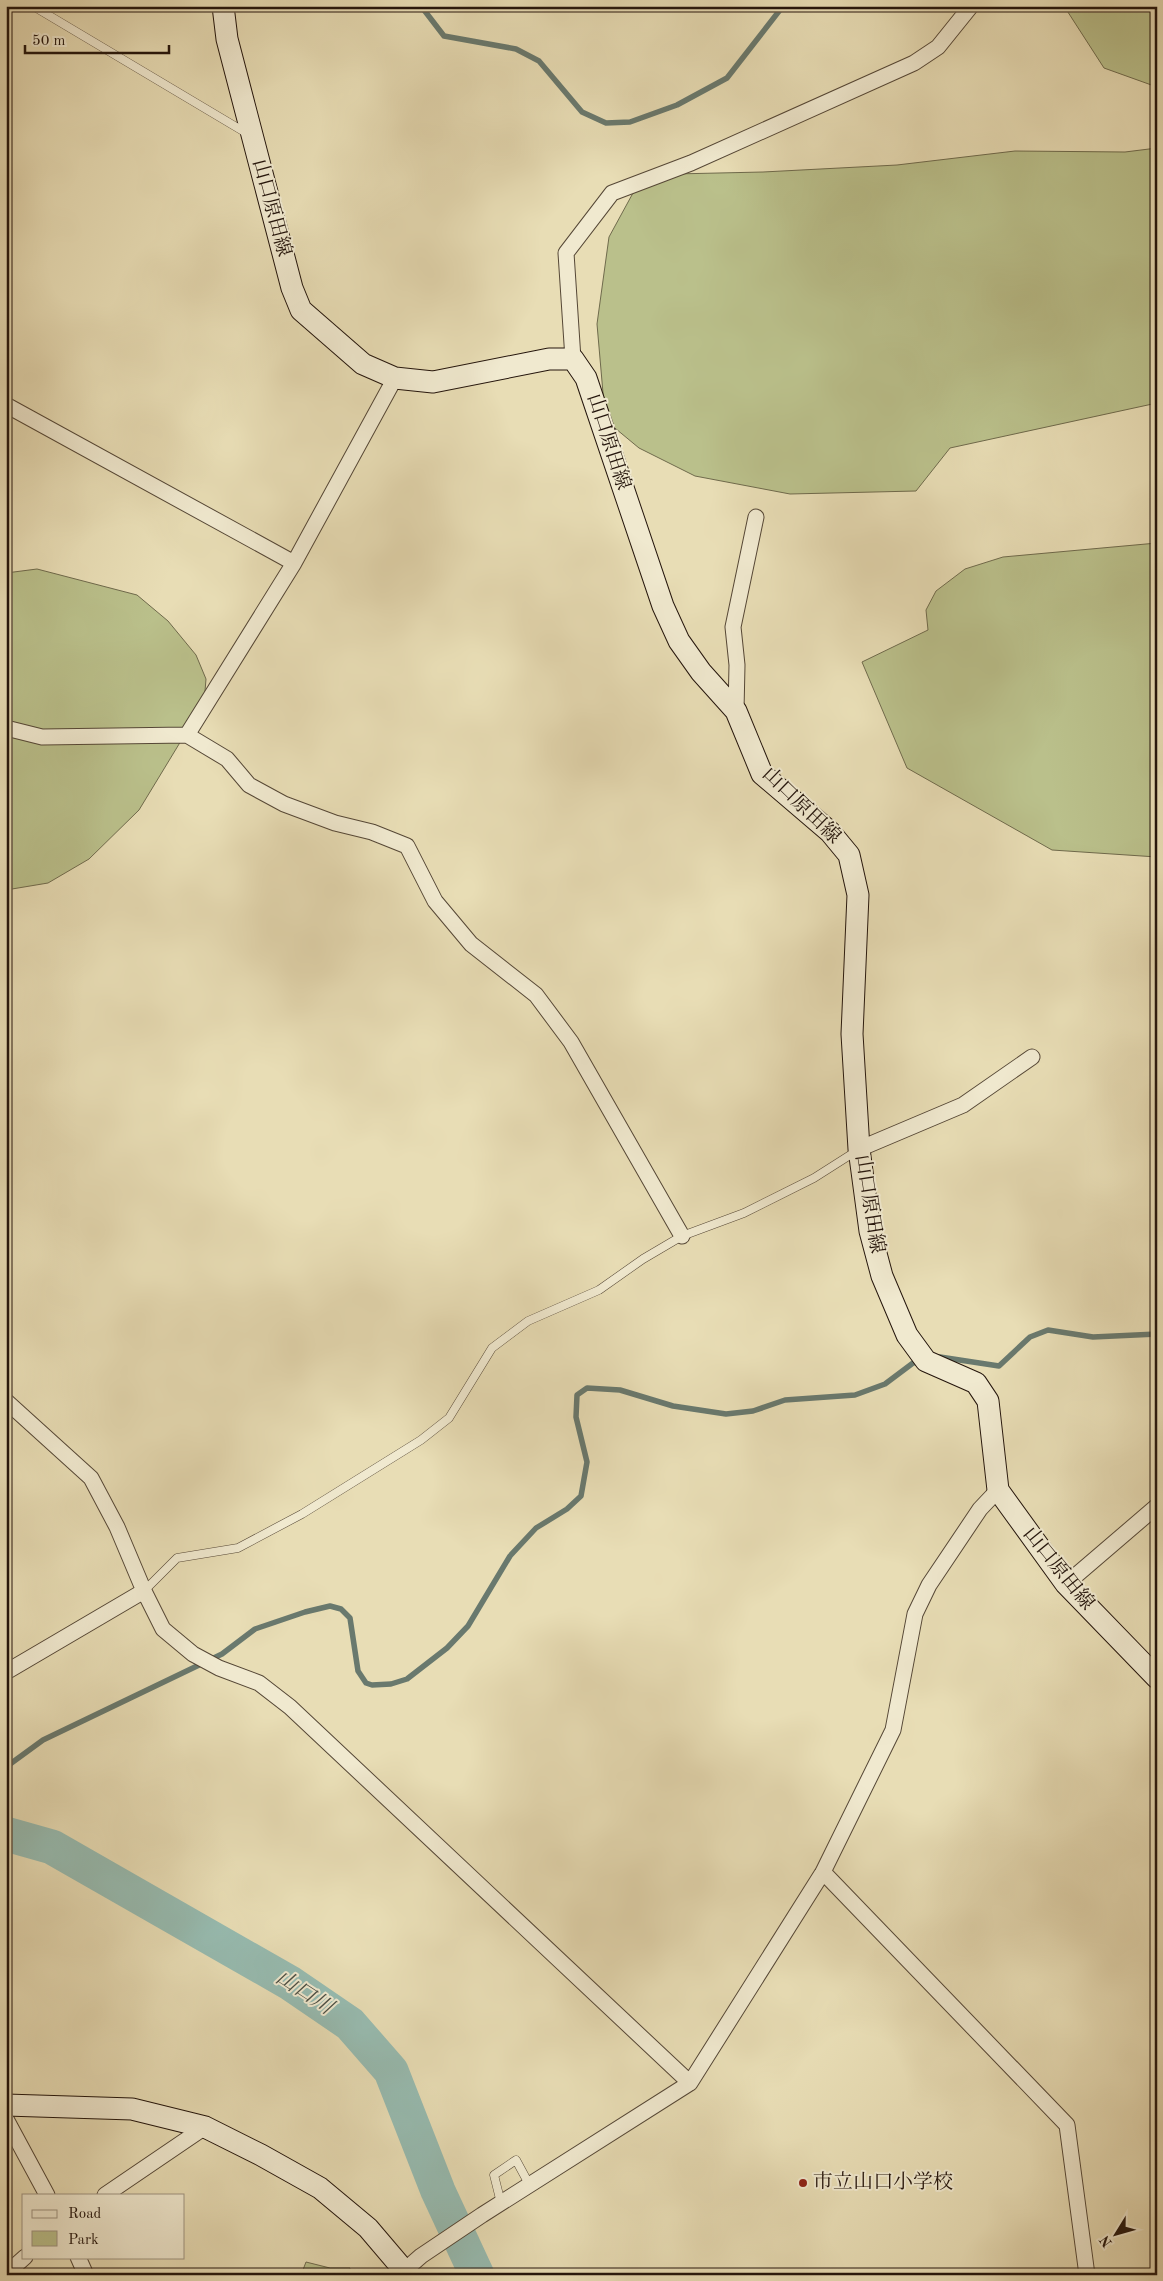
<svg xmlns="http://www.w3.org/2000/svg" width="1163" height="2281" viewBox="0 0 1163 2281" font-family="'Old Standard TT','Noto Serif JP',serif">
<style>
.green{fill:#bac08b;stroke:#6f6a4c}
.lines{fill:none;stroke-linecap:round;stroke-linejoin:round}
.stream{stroke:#69796e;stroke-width:5.5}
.river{stroke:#97bbb0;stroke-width:35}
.lane-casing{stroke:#554736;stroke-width:9}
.street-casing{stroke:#554736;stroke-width:17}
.secondary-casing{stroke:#24150c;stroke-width:23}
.lane{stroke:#f0e9cf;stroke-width:8}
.street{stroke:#f0e9cf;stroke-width:15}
.secondary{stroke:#f0e9cf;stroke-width:21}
.poi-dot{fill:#8f2418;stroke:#f0e9cf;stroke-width:2}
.labels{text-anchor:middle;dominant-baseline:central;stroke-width:4;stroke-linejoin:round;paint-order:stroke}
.street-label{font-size:20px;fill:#24150c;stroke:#f0e9cf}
.poi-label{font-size:20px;fill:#24150c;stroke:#f0e9cf;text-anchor:start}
.water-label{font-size:21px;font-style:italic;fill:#4c4f45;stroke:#f0e9cf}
</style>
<rect width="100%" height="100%" fill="#e8ddb5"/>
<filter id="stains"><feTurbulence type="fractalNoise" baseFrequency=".004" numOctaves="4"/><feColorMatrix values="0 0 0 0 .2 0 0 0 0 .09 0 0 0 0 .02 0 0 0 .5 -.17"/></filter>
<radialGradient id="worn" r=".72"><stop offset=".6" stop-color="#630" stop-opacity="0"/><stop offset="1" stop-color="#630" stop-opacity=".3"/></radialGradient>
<!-- green -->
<path class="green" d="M 1064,6 L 1157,6 L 1157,87 L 1104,68 Z
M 1157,148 L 1157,403 L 950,448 L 916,491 L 790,494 L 695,476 L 639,448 L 610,424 L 605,416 L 597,324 L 609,237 L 633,193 L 674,174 L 763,172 L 897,165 L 1015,151 L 1125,152 Z
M 1157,543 L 1157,857 L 1052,850 L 907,768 L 862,662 L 928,630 L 926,610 L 936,591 L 965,569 L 1003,557 Z
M 37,569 L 137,595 L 168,621 L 196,655 L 206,679 L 204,703 L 139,810 L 89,859 L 48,883 L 6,890 L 6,573 Z
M 306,2262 L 330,2268 L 350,2268 L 349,2275 L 301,2275 Z"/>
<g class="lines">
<!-- stream -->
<path class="stream" d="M 421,6 L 444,36 L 516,49 L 539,61 L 582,112 L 606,123 L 630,122 L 677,105 L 727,78 L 783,6
M 940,1357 L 999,1366 L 1030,1337 L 1048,1330 L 1093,1337 L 1157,1334
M 6,1767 L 43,1740 L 222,1654 L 255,1629 L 305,1612 L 330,1606 L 341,1609 L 350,1618 L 358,1671 L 366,1683 L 372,1685 L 391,1684 L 407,1679 L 447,1648 L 468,1626 L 510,1556 L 536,1528 L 567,1509 L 581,1496 L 587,1462 L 576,1417 L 577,1395 L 587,1388 L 620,1390 L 673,1406 L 726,1414 L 753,1411 L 785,1400 L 855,1395 L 885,1384 L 913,1363 L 921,1361"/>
<!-- river -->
<path class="river" d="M 6,1834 L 52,1847 L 290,1983 L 350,2024 L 391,2071 L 438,2191 L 477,2275"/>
<!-- lane casing -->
<g class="lane-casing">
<path id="lane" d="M 33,6 L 248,134
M 144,1591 L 177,1558 L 238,1548 L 302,1514 L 421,1440 L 449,1418 L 492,1348 L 528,1321 L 599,1290 L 643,1259 L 682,1236 L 744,1213 L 814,1178 L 858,1150
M 501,2203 L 494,2175 L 516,2160 L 529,2184"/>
</g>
<!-- street casing -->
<g class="street-casing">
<path id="street" d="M 573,359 L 566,253 L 612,193 L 691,163 L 914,63 L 938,47 L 971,6
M 6,405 L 294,563
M 736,711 L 737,665 L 733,627 L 756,517
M 6,728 L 42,737 L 187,735 L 227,759 L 249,785 L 284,804 L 335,823 L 372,832 L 407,846 L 435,901 L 471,944 L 536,995 L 571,1042 L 682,1236
M 187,735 L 294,563 L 395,378
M 859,1149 L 963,1105 L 1032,1057
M 6,1401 L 91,1478 L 117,1527 L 144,1591 L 163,1629 L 193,1654 L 219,1668 L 259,1683 L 290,1707 L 690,2083
M 1066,1584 L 1157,1506
M 6,1672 L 144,1591
M 823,1872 L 1067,2125 L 1087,2275
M 6,2119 L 47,2195
M 105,2195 L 205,2127
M 78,2257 L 86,2275
M 405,2270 L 421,2256 L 482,2215 L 690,2083 L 823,1872 L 893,1730 L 915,1614 L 929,1585 L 980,1509 L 998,1490
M 6,2274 L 25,2257"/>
</g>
<!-- secondary casing -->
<g class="secondary-casing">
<path id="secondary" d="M 223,6 L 227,39 L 292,288 L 301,310 L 363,364 L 395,378 L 433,382 L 549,359 L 573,359 L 586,378 L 663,606 L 679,641 L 701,672 L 736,711 L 762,774 L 830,832 L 849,855 L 858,895 L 852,1034 L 859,1149 L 870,1231 L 882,1276 L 907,1335 L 926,1361 L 976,1383 L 988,1401 L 998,1490 L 1066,1584 L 1157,1678
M 6,2105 L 132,2109 L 205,2127 L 261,2155 L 320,2188 L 368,2228 L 408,2275"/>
</g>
<!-- lane -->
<use href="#lane" class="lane"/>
<!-- street -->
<use href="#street" class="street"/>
<!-- secondary -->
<use href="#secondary" class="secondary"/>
</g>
<!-- markers -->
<circle class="poi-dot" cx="803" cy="2183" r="5"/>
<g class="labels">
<!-- street labels -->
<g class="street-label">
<text transform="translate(271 208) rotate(75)">山口原田線</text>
<text transform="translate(608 442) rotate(72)">山口原田線</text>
<text transform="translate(801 806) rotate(44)">山口原田線</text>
<text transform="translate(869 1204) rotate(81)">山口原田線</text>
<text transform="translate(1058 1569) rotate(51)">山口原田線</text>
</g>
<!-- poi labels -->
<g class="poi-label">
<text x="813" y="2183">市立山口小学校</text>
</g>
<!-- water labels -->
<g class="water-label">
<text transform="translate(304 1993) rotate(33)">山口川</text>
</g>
</g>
<!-- margin -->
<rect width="1163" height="2281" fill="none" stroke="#e8ddb5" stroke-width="25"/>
<rect x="8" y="8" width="1148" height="2266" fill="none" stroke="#24150c" stroke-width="2.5"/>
<rect x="12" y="12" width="1138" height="2256" fill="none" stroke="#24150c"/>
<!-- legend -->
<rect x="22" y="2194" width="162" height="65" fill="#f0e9cf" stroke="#9e9481"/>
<rect x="32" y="2210" width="25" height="8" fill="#f0e9cf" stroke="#9e9481"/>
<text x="68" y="2218" font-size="15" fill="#24150c">Road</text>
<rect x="32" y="2231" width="25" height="15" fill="#bac08b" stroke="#9e9481"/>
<text x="68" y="2244" font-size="15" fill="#24150c">Park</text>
<!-- north arrow -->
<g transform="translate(1116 2234) rotate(233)" stroke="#f0e9cf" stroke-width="4" paint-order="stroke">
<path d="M0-4L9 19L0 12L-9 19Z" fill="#24150c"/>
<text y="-8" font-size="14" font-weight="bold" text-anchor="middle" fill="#24150c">N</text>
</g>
<!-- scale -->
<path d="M25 45v8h144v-8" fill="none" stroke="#24150c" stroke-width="2.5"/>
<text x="32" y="45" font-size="15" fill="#24150c" stroke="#f0e9cf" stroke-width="4" paint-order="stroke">50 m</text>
<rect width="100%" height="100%" filter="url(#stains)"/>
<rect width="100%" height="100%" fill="url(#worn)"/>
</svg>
